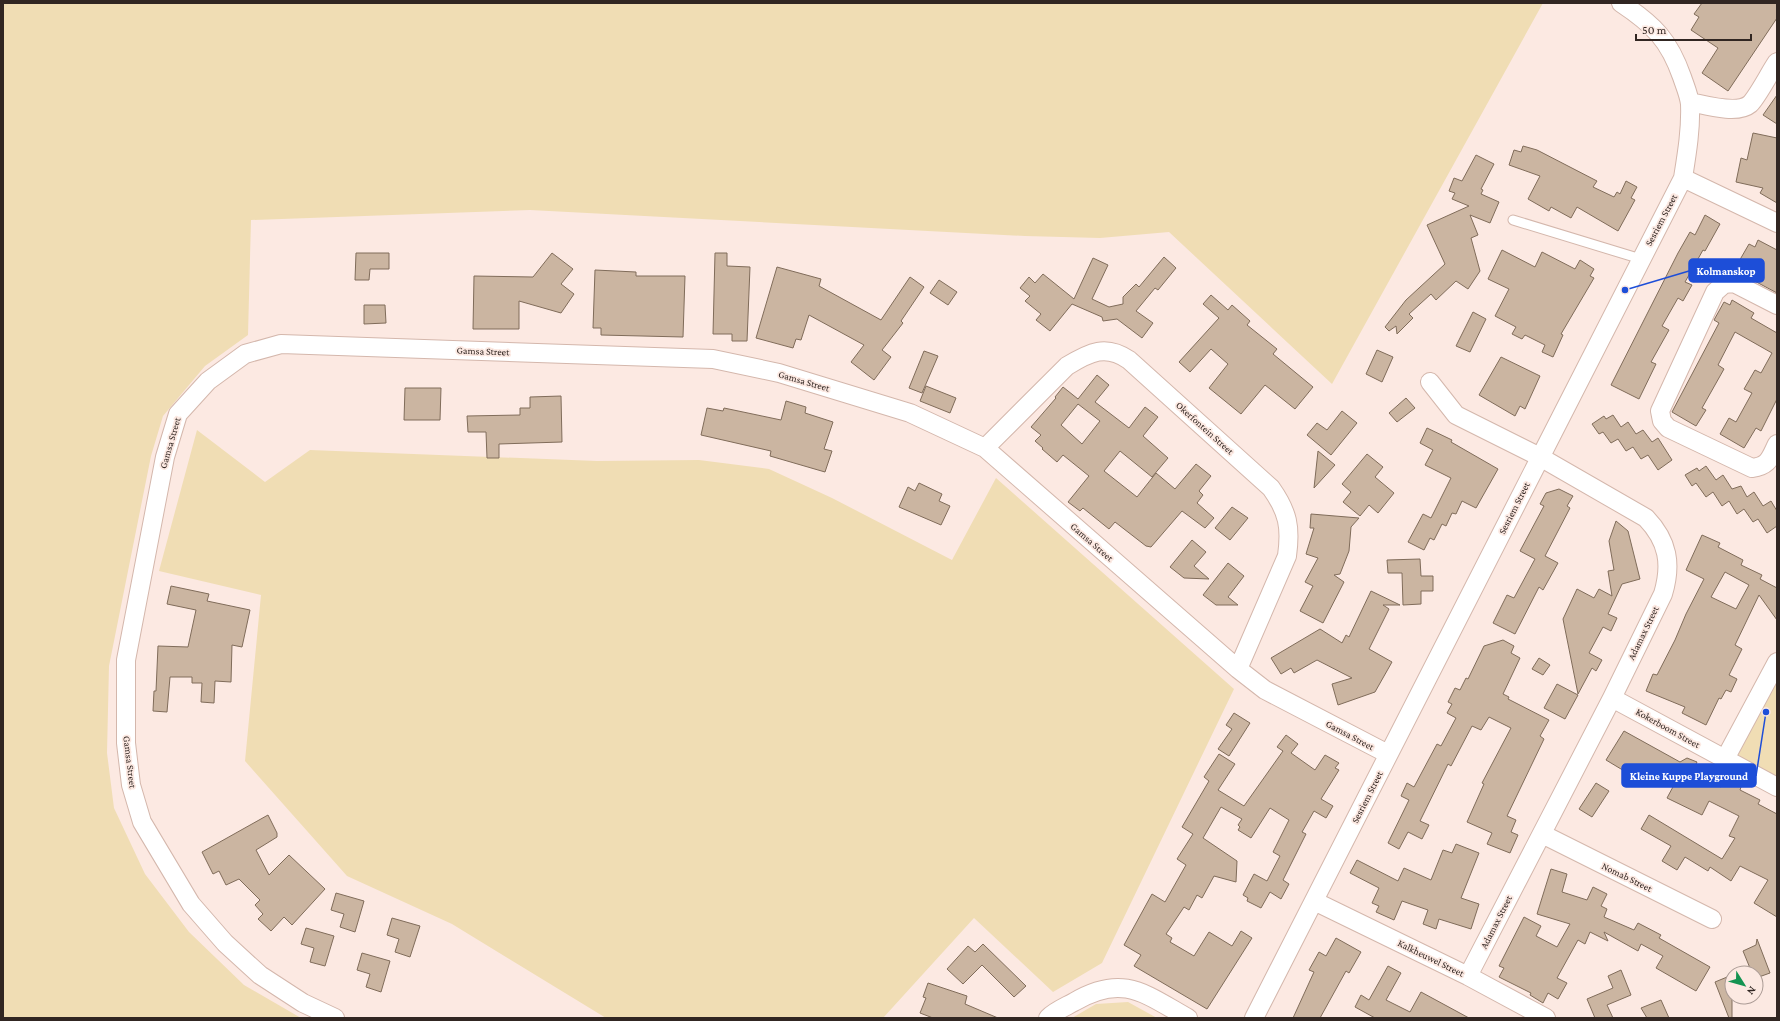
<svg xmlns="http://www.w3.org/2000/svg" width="1780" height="1021" viewBox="0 0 1780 1021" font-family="'Crimson Pro',serif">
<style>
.green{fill:#f0ddb4}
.building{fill:#cbb5a1;stroke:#806c5a;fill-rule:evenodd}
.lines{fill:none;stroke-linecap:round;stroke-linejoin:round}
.service-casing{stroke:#d4b7ac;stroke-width:11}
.minor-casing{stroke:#d4b7ac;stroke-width:20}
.service{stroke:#fff;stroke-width:9}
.minor{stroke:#fff;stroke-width:18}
.labels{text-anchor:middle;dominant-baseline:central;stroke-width:3.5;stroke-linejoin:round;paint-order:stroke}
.street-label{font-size:10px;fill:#312622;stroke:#fce9e2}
.leader{fill:none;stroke:#1d4ed8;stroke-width:1.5}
.callout-dot{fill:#1d4ed8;stroke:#fce9e2;stroke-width:1.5}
.callout{fill:#1d4ed8;stroke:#1d4ed8;stroke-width:1.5}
.callout-label{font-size:11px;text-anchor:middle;font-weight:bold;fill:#fff}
</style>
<rect width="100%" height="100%" fill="#fce9e2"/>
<!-- green -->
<path class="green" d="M 3,3 L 1543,3 L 1332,384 L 1169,232 L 1100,238 L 1025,236 L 530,210 L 251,220 L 248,335 L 205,366 L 163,416 L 151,456 L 109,666 L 107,753 L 114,808 L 145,874 L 189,932 L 244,985 L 301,1018 L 3,1018 Z
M 197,430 L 265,482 L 310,450 L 597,461 L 699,460 L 769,469 L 832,498 L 952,560 L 996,478 L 1234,689 L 1102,963 L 1053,992 L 974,918 L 883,1018 L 606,1018 L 452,924 L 347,876 L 245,761 L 261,595 L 159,571 Z
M 1777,671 L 1777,777 L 1733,753 Z
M 1128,1002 L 1157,1018 L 1072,1018 L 1096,1004 Z"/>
<!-- building -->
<path class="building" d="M 1702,3 L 1777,3 L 1777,18 L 1728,91 L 1702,73 L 1718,48 L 1691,30 L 1699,17 L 1694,14 Z
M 1777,95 L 1777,124 L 1763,115 Z
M 1753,133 L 1777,138 L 1777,203 L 1760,193 L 1763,188 L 1736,182 L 1741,158 L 1747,160 Z
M 1523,146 L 1537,150 L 1597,181 L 1593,187 L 1614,197 L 1617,192 L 1620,194 L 1626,181 L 1637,187 L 1631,198 L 1635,200 L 1618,231 L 1577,207 L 1571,218 L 1551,207 L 1549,211 L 1528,199 L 1540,176 L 1509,165 L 1514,150 L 1521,152 Z
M 1476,155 L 1494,164 L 1481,189 L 1483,190 L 1481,194 L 1499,202 L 1490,223 L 1470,215 L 1478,235 L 1471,238 L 1480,271 L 1468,289 L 1456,281 L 1436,300 L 1431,294 L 1409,314 L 1413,318 L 1397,334 L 1396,326 L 1389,331 L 1385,327 L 1406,300 L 1445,264 L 1427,225 L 1469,206 L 1452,199 L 1455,193 L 1449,191 L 1454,178 L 1462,181 Z
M 1705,215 L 1720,224 L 1705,251 L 1703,250 L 1685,282 L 1692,285 L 1683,301 L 1678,298 L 1662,326 L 1669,330 L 1651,362 L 1656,364 L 1639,399 L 1611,385 L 1678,253 L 1690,232 L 1695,235 Z
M 1758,240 L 1777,250 L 1777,293 L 1734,270 L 1749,244 L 1755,247 Z
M 1502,250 L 1535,267 L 1542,252 L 1575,269 L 1580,260 L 1594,269 L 1590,276 L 1594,278 L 1561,334 L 1563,335 L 1553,357 L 1542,352 L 1545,345 L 1525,335 L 1522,339 L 1512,334 L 1516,327 L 1495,316 L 1509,289 L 1488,279 Z
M 356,253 L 389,253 L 389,269 L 370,269 L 369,280 L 355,280 Z
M 552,253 L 573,269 L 561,284 L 574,294 L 561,313 L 519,301 L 519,329 L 473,329 L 474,276 L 533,277 Z
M 715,253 L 727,253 L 727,266 L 750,267 L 747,341 L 732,341 L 732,334 L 713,334 Z
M 1164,257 L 1176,268 L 1158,290 L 1155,288 L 1136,311 L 1153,323 L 1142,338 L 1117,319 L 1103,321 L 1102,317 L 1072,304 L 1050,331 L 1036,320 L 1041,314 L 1025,301 L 1030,296 L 1020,288 L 1029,277 L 1035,283 L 1043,274 L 1074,299 L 1093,258 L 1108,265 L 1092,299 L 1109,307 L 1123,304 L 1123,297 L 1136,284 L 1139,287 Z
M 777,267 L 821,279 L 819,286 L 881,320 L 910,277 L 924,287 L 901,321 L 903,323 L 882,350 L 891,357 L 874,380 L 851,362 L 864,345 L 809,315 L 801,340 L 796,339 L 793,348 L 756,338 Z
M 595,270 L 636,272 L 636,276 L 685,276 L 683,337 L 601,335 L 601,328 L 593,328 Z
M 939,280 L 957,292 L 948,305 L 930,293 Z
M 1211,295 L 1228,310 L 1232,305 L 1250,321 L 1247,325 L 1277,349 L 1273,354 L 1313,387 L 1295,409 L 1265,385 L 1241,414 L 1209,388 L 1228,364 L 1211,349 L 1190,372 L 1179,362 L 1219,318 L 1203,304 Z
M 1732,300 L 1754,313 L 1751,318 L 1777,333 L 1777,399 L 1761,431 L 1756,428 L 1744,448 L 1720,434 L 1729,418 L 1736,422 L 1752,393 L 1744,389 L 1755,370 L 1761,373 L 1772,353 L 1735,332 L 1718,365 L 1724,369 L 1702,408 L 1706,410 L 1696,426 L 1672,412 L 1719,323 L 1714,320 L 1724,302 L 1730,305 Z
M 364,305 L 385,305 L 386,323 L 364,324 Z
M 1473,312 L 1486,319 L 1470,352 L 1456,346 Z
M 1377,350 L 1393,357 L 1382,382 L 1366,374 Z
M 924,351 L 938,356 L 922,393 L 909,388 Z
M 1501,357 L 1540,376 L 1525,409 L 1520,406 L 1515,416 L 1479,395 Z
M 1097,375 L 1109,385 L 1095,402 L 1129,428 L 1145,407 L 1158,417 L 1143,436 L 1168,458 L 1152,477 L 1120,451 L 1104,471 L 1137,497 L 1156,473 L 1175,489 L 1196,464 L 1211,476 L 1199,491 L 1203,495 L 1197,503 L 1214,518 L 1205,528 L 1182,511 L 1151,547 L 1146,546 L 1115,522 L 1109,529 L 1083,508 L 1080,511 L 1068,502 L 1089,476 L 1063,455 L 1057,462 L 1042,449 L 1043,448 L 1035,441 L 1041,435 L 1031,427 L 1056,398 L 1055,397 L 1063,387 L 1078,399 ZM 1078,404 L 1100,421 L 1082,444 L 1061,425 Z
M 926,386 L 956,398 L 950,413 L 920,401 Z
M 405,388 L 441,388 L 440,420 L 404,420 Z
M 561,396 L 562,442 L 499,444 L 499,458 L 487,458 L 486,432 L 468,432 L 467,416 L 520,415 L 520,408 L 530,408 L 530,397 Z
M 1406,398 L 1415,408 L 1397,422 L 1389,413 Z
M 786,401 L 806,407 L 805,413 L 833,422 L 824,449 L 832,451 L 825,472 L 770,456 L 771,451 L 701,435 L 707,408 L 723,411 L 724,408 L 781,420 Z
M 1342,411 L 1357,423 L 1331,455 L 1307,435 L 1317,423 L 1327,430 Z
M 1613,415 L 1621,427 L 1628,422 L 1636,434 L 1643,430 L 1652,442 L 1658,438 L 1672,460 L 1658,470 L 1648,455 L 1641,459 L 1633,447 L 1626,451 L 1618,439 L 1611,443 L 1603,432 L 1599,434 L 1592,424 L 1604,416 L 1606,419 Z
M 1427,428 L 1452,440 L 1451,442 L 1498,469 L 1476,508 L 1462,501 L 1456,514 L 1452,513 L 1446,526 L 1442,524 L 1434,540 L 1430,538 L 1424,550 L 1408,542 L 1423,514 L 1431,518 L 1451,478 L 1425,465 L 1433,450 L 1420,443 Z
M 1318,451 L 1335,465 L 1314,488 Z
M 1367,454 L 1383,467 L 1375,477 L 1394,493 L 1378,513 L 1369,505 L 1360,516 L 1343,502 L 1351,492 L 1342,484 Z
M 1706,466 L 1716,480 L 1723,475 L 1732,489 L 1741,486 L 1747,497 L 1754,492 L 1763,506 L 1771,501 L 1777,511 L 1777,526 L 1767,533 L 1758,519 L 1753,522 L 1744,509 L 1737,514 L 1729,501 L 1722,506 L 1713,492 L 1706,497 L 1696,483 L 1692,486 L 1685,475 L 1697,468 L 1699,471 Z
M 919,483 L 942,494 L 939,501 L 950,506 L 941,525 L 899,507 L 908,487 L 915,491 Z
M 1559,489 L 1573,496 L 1567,506 L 1570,508 L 1545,556 L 1558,563 L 1543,590 L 1539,587 L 1515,634 L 1493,623 L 1507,595 L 1514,598 L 1535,559 L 1520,551 L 1544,506 L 1540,504 L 1546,493 Z
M 1232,507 L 1248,518 L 1230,540 L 1215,528 Z
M 1311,514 L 1359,518 L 1351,527 L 1349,551 L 1340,574 L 1334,575 L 1344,582 L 1323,623 L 1300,611 L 1313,586 L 1305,582 L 1318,558 L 1306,554 L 1314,528 L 1310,528 Z
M 1616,521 L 1628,531 L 1640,579 L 1622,584 L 1608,614 L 1617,618 L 1611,631 L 1603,627 L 1589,653 L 1602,660 L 1596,671 L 1592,668 L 1578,694 L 1563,619 L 1577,589 L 1594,598 L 1599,589 L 1612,596 L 1608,571 L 1614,570 L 1609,541 Z
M 1702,535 L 1720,543 L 1718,547 L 1743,560 L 1741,565 L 1762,575 L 1760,579 L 1777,588 L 1777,620 L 1759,595 L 1735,645 L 1742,649 L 1729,675 L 1737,679 L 1731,692 L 1726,690 L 1721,699 L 1719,698 L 1706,725 L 1682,713 L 1685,707 L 1646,691 L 1653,674 L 1657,675 L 1675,640 L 1686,614 L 1704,579 L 1686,570 ZM 1725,572 L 1749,585 L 1736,609 L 1711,597 Z
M 1192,540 L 1206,552 L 1194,566 L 1209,579 L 1184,578 L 1170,567 Z
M 1420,559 L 1421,576 L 1433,576 L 1433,591 L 1421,591 L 1421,604 L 1403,605 L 1402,573 L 1388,573 L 1387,560 Z
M 1228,563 L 1244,576 L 1228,597 L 1238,605 L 1216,605 L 1203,595 Z
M 171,586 L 209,594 L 207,601 L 250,610 L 242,647 L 232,645 L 231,682 L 215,681 L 214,703 L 201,702 L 202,683 L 192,683 L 192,677 L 170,677 L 167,712 L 153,711 L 154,691 L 156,691 L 158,646 L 188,647 L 196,610 L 167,604 Z
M 1371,591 L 1400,605 L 1383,605 L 1389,609 L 1369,649 L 1392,662 L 1375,692 L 1338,705 L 1332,684 L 1352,678 L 1317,660 L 1294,673 L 1291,668 L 1281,674 L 1271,658 L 1320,629 L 1342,643 L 1346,635 L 1349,637 Z
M 1503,640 L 1514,646 L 1511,653 L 1520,658 L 1503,694 L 1509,697 L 1508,699 L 1549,720 L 1540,736 L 1544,739 L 1507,816 L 1516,820 L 1511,832 L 1518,835 L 1510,853 L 1487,844 L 1492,833 L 1467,822 L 1484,784 L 1482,783 L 1511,728 L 1489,717 L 1481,730 L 1472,726 L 1451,766 L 1448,764 L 1420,821 L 1429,825 L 1422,839 L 1408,832 L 1399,849 L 1388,843 L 1409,800 L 1401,796 L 1407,783 L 1414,787 L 1437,744 L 1441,746 L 1456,718 L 1447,713 L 1452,704 L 1448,702 L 1455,688 L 1460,690 L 1466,678 L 1468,679 L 1484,646 Z
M 1539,658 L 1550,665 L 1543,675 L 1532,669 Z
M 1557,684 L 1578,695 L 1565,719 L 1544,708 Z
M 1234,713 L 1250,723 L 1229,756 L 1218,749 L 1232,729 L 1226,725 Z
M 1624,731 L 1680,762 L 1687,758 L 1697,762 L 1692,773 L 1721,787 L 1726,779 L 1741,787 L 1740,790 L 1760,800 L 1758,804 L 1777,814 L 1777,917 L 1754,903 L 1768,880 L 1740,866 L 1731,881 L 1710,867 L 1708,871 L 1685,857 L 1677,870 L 1662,861 L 1671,846 L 1641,829 L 1649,815 L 1722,859 L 1735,838 L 1729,836 L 1739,816 L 1709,801 L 1702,815 L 1667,798 L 1674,785 L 1652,773 L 1646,784 L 1606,760 Z
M 1286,735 L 1298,744 L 1291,753 L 1315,770 L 1325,755 L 1339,763 L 1335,768 L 1339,770 L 1321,799 L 1333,806 L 1326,818 L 1314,811 L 1302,832 L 1306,834 L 1283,880 L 1289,884 L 1281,899 L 1270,892 L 1261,908 L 1247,901 L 1248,898 L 1243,895 L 1254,874 L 1267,881 L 1280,856 L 1273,852 L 1289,820 L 1270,808 L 1251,838 L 1238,830 L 1240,827 L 1238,825 L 1242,819 L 1221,807 L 1203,838 L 1237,861 L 1236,882 L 1214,876 L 1202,898 L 1197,895 L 1189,910 L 1184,907 L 1166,934 L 1172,938 L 1170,942 L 1194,956 L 1209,932 L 1232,946 L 1241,931 L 1252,938 L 1207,1009 L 1134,966 L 1141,955 L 1124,945 L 1152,894 L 1165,902 L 1186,865 L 1177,859 L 1193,834 L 1182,827 L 1209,781 L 1204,777 L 1219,754 L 1235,764 L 1218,790 L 1244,806 L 1283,751 L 1277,747 Z
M 1596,783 L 1609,791 L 1592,817 L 1579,809 Z
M 268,815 L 277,833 L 277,837 L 256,850 L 269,875 L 289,855 L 325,889 L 292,925 L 284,917 L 271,931 L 258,919 L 263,914 L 255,905 L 260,900 L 239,879 L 226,885 L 219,871 L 213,874 L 202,852 Z
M 1456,844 L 1479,853 L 1461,898 L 1479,904 L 1471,929 L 1439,919 L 1436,929 L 1423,924 L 1428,910 L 1402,901 L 1394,920 L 1376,912 L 1379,906 L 1372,903 L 1379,888 L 1350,873 L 1357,860 L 1398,881 L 1404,868 L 1431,880 L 1443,850 L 1452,853 Z
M 1551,869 L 1567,874 L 1562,892 L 1587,900 L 1593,887 L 1607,894 L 1601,906 L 1607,909 L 1604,917 L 1634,930 L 1638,923 L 1661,935 L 1659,938 L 1710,967 L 1696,991 L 1656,968 L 1663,956 L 1641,944 L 1638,951 L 1604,932 L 1608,941 L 1590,932 L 1585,944 L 1578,940 L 1557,978 L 1567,983 L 1558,999 L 1548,993 L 1543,1003 L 1530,995 L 1531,993 L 1499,977 L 1504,968 L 1499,966 L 1524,917 L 1541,926 L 1536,936 L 1557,947 L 1570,924 L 1537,914 Z
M 336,893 L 364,901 L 355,932 L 340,927 L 344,914 L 331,910 Z
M 392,918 L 420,926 L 410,957 L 395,952 L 399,939 L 387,935 Z
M 306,928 L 334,936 L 325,966 L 310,962 L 314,948 L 301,944 Z
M 1336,938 L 1361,952 L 1349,973 L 1346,971 L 1320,1018 L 1293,1018 L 1314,972 L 1309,970 L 1319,952 L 1326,956 Z
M 1757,939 L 1770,973 L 1756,978 L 1756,973 L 1752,973 L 1743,951 L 1756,945 Z
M 983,944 L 1026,986 L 1014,997 L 982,965 L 963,984 L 947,969 L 968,946 L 975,952 Z
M 362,953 L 390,961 L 381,992 L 366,987 L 370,974 L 357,970 Z
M 1388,966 L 1401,973 L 1386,1000 L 1410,1012 L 1421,992 L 1469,1018 L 1375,1018 L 1355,1007 L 1361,995 L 1369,1000 Z
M 1621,970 L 1631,995 L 1607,1005 L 1613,1018 L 1595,1018 L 1587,999 L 1613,988 L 1608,976 Z
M 1732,975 L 1732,1018 L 1729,1018 L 1715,982 Z
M 928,983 L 967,996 L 965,1004 L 998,1018 L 933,1018 L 920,1013 L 926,998 L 923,997 Z
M 1661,1000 L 1669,1018 L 1647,1018 L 1641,1008 Z"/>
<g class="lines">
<!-- service casing -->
<g class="service-casing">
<path id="service" d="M 1513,220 L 1641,259"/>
</g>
<!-- minor casing -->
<g class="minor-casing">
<path id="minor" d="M 1690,102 C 1705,105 1737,115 1750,104 C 1758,96 1770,72 1777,62
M 1683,178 L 1777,223
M 1777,305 L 1734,283 L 1724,284 L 1715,292 L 1660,411 L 1662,421 L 1668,428 L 1752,468 C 1769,466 1770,458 1777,444
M 1430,382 L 1456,415 L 1540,457 L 1646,518 C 1668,541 1672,564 1663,594 L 1612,698 L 1468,976
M 985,448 L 1067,366 C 1090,352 1106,344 1129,360 L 1271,488 C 1288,512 1291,527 1287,556 L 1238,669
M 1612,698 L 1777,787
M 1725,759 L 1777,662
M 1542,834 L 1712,919
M 1314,901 L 1468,976 L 1546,1018
M 335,1018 L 303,1003 L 260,975 L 225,943 L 191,904 L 142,822 L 131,785 L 126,743 L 126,660 L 165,457 L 178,414 L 208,381 L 245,354 L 281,344 L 713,359 L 779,373 L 910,413 L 985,448 L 1238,669 L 1265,690 L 1388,754
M 1048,1018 C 1055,1011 1065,1007 1074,1002 C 1123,973 1145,994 1188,1018
M 1254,1018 L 1683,178 C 1687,153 1691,129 1690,104 C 1689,95 1685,86 1682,77 C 1669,40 1654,25 1621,3"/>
</g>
<!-- service -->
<use href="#service" class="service"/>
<!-- minor -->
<use href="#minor" class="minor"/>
</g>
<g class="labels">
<!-- street labels -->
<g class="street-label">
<text transform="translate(1661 220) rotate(-62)">Sesriem Street</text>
<text transform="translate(483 351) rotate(2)">Gamsa Street</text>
<text transform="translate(804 381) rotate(16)">Gamsa Street</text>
<text transform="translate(1205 428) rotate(42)">Okerfontein Street</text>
<text transform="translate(170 443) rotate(-74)">Gamsa Street</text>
<text transform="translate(1514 508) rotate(-63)">Sesriem Street</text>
<text transform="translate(1092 542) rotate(41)">Gamsa Street</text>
<text transform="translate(1643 633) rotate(-64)">Adamax Street</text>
<text transform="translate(1668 728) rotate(29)">Kokerboom Street</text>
<text transform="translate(1350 735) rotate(28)">Gamsa Street</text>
<text transform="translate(130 762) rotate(83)">Gamsa Street</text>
<text transform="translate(1367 797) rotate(-63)">Sesriem Street</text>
<text transform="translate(1627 877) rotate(26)">Nomab Street</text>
<text transform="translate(1496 922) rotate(-63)">Adamax Street</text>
<text transform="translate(1431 958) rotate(26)">Kalkheuwel Street</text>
</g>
</g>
<!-- callouts -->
<path class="leader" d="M1625 290L1689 271M1766 712L1756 776"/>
<g class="callout-dot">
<circle cx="1625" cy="290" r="4"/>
<circle cx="1766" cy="712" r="4"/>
</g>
<g class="callout">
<rect x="1689" y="259" width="75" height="23" rx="4"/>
<rect x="1622" y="764" width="134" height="23" rx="4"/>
</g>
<g class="callout-label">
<text x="1726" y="275">Kolmanskop</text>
<text x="1689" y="780">Kleine Kuppe Playground</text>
</g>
<!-- border -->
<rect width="1780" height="1021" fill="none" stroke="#312622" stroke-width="8"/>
<!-- north arrow -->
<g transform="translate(1744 985) rotate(127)"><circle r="19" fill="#fce9e2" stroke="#ab9b95"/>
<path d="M0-3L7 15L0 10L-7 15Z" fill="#149351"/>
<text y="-6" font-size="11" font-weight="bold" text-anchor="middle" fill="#312622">N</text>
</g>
<!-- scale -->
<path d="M1636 34v6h115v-6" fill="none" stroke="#312622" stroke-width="2"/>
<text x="1642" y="34" font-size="12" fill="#312622" stroke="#fce9e2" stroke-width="3" paint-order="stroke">50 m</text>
</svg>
